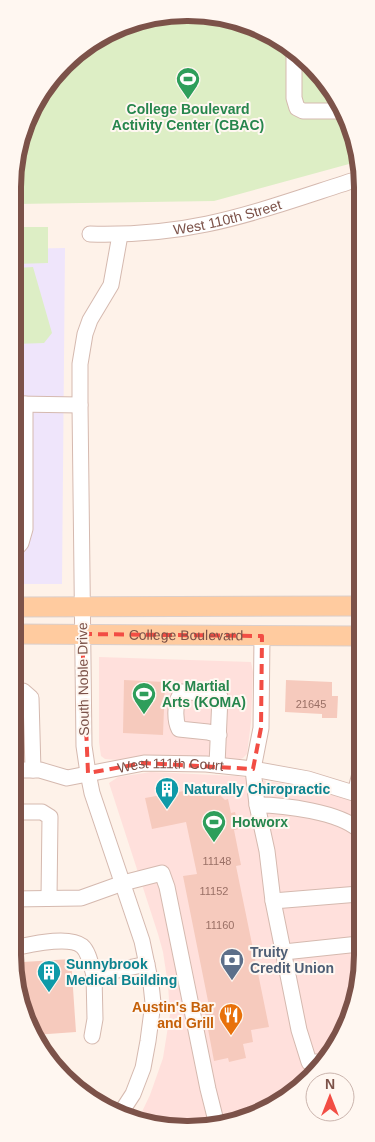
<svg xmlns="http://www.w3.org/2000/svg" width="375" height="1142" viewBox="0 0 375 1142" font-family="Arial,sans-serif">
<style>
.commercial{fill:#ffe0dc}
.education{fill:#efe5fb}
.green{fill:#ddeec5}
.building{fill:#f6cabd}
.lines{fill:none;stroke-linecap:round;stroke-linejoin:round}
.minor-casing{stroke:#d5b9af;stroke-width:17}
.major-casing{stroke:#dacfcc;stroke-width:21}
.minor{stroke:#fff;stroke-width:15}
.major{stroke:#ffcb9f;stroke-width:19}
.marked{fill:none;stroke:#f24d44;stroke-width:4;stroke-dasharray:10 6;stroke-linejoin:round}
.labels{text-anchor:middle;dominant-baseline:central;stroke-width:4;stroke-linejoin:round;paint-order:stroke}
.number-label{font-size:11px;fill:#9a7066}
.leisure-label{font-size:14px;font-weight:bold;fill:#27864d;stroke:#fff7f1;text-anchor:start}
.street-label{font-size:14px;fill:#7c5249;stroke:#fff7f1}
.culture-label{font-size:14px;font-weight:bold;fill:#0d838f;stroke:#fff7f1;text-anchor:start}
.service-label{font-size:14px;font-weight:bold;fill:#4e5e75;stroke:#fff7f1;text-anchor:start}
.food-label{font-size:14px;font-weight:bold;fill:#c56008;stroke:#fff7f1;text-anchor:end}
.rim{fill:none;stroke:#7c5249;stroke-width:6}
</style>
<rect width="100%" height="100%" fill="#fef2e9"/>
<!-- commercial -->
<path class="commercial" d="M 99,657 L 251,662 L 253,672 L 251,722 L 247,754 L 243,758 L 238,760 L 144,756 L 116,760 L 105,759 L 101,756 L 99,742 Z
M 151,772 L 237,776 L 297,786 L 338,796 L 359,804 L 359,989 L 333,1051 L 285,1100 L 233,1124 L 165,1128 L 138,1120 L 150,1095 L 163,1058 L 170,1014 L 168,985 L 163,952 L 158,934 L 109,783 L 118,777 Z"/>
<!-- education -->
<path class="education" d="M 65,248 L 62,584 L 14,584 L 16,249 Z"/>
<!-- green -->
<path class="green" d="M 154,16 L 222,16 L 275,36 L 311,64 L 344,110 L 360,161 L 214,201 L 16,204 L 16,153 L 42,90 L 91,42 Z
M 16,227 L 48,227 L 48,263 L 15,264 Z
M 33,267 L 52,333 L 44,343 L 15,344 L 15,268 Z"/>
<!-- building -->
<path class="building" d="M 124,680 L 165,682 L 163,735 L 123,733 Z
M 286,680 L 332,682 L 332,696 L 338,696 L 337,718 L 322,718 L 322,714 L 285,712 Z
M 195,789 L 215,790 L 225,800 L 228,799 L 231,813 L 235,812 L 239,829 L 234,830 L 241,865 L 236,866 L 269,1027 L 251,1030 L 253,1042 L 243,1044 L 246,1058 L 229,1062 L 228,1058 L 214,1061 L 205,1013 L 210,1011 L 183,876 L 197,874 L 186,822 L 152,829 L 145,798 Z
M 71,959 L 76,1032 L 34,1035 L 28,1024 L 23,962 Z"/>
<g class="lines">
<!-- minor casing -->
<g class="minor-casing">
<g id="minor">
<path d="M 294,51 L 294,98 L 297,108 L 303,111 L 345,111"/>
<path id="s1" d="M 90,234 C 129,235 169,232 207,224 C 259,213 310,194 361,178"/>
<path d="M 16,404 L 80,405"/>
<path d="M 14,551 L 21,543 L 25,529 L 25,404"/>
<path d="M 262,636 L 261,728 L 253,769 L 257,805 L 267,851 L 273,901 L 291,990 L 299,1030 L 309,1062 L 322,1062"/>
<path d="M 14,691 L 23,691 L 31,698 L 33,770"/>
<path d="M 217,765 L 220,697 L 211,693 L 182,692 C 175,700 174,719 179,729 L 208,732 L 219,735"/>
<path id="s2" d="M 13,770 L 40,770 L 67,778 L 144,763 L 206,764 L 253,769 L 308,779 L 360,795"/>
<path d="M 355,793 L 360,774"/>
<path d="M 257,805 C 285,805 339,812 359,830"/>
<path d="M 13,864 L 14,812 L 42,812 L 50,817 L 49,898"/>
<path d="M 13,899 L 81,898 L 123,883 L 162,873 L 167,887 L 208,1089 L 217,1125"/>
<path d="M 273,901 L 359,894"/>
<path d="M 13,948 C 29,945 68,935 82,946 C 89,952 91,966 94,975 L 147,964"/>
<path d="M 284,952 L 359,944"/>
<path d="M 92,1036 L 95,1019 L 94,975"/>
<path d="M 120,1114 L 133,1094 L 143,1068 L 148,1041 L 153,1003 L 151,984 L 142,941 L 92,793 L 88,773 L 84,746 L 80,405 L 80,364 L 85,334 L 90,320 L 111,285 L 120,235"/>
</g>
</g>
<!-- major casing -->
<g class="major-casing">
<g id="major">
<path d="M 14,607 L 360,606"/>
<path id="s3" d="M 14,634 L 360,636"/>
</g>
</g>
<!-- minor -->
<use href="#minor" class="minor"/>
<!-- major -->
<use href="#major" class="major"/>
</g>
<!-- marked area -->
<path class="marked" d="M 82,634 L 262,636 L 261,728 L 253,769 L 144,763 L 88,773 Z"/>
<!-- icons -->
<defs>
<g id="stadium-pin" transform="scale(1.25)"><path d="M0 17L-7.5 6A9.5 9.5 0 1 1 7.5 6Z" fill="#2e9e5b" stroke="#fff7f1"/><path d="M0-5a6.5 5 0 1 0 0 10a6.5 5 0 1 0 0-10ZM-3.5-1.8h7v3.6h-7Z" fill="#fff"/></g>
<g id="building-pin" transform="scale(1.25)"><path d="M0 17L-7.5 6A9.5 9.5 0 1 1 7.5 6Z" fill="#0f9aa8" stroke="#fff7f1"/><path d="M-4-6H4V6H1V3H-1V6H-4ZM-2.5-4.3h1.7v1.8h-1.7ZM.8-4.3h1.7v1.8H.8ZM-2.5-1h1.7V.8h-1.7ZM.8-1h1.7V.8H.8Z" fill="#fff"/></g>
<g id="bank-pin" transform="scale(1.25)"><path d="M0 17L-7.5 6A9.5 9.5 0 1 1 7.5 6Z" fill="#5c6f8a" stroke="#fff7f1"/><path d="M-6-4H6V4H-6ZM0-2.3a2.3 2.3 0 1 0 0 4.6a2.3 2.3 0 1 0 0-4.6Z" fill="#fff"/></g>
<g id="restaurant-pin" transform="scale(1.25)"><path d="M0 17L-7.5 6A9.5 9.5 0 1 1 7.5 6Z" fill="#e8710a" stroke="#fff7f1"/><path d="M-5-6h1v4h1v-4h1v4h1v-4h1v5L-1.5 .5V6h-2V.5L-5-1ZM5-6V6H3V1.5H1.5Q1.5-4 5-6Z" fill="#fff"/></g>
</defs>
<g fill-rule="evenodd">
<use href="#stadium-pin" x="188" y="79"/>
<use href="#stadium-pin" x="144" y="694"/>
<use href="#building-pin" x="167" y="789"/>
<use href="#stadium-pin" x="214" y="822"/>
<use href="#bank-pin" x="232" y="960"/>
<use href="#building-pin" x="49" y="972"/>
<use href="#restaurant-pin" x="231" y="1015"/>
</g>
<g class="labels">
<!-- number labels -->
<g class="number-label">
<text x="311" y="704">21645</text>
<text x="217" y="861">11148</text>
<text x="214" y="891">11152</text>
<text x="220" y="925">11160</text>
</g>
<!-- leisure labels -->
<g class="leisure-label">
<text x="188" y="109" text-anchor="middle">College Boulevard<tspan x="188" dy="16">Activity Center (CBAC)</tspan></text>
<text x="162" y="686">Ko Martial<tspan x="162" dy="16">Arts (KOMA)</tspan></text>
<text x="232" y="822">Hotworx</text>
</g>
<!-- street labels -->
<g class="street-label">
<text stroke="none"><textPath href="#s1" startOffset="139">West 110th Street</textPath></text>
<text stroke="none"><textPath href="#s3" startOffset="172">College Boulevard</textPath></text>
<text transform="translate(83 679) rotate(-91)">South Noble Drive</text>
<text stroke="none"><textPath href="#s2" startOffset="160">West 111th Court</textPath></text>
</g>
<!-- culture labels -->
<g class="culture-label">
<text x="184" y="789">Naturally Chiropractic</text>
<text x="66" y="964">Sunnybrook<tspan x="66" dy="16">Medical Building</tspan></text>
</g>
<!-- service labels -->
<g class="service-label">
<text x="250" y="952">Truity<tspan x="250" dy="16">Credit Union</tspan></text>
</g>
<!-- food labels -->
<g class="food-label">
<text x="214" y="1007">Austin's Bar<tspan x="214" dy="16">and Grill</tspan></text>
</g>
</g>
<!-- crop -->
<path d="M0 0H375V1142H0ZM187 21H188A166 166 0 0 1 354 187V955A166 166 0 0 1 188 1121H187A166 166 0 0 1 21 955V187A166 166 0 0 1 187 21Z" fill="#fff7f1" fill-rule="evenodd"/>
<path class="rim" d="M187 21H188A166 166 0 0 1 354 187V955A166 166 0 0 1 188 1121H187A166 166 0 0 1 21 955V187A166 166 0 0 1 187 21Z"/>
<!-- north arrow -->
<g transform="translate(330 1097)"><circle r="24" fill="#fff7f1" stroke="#cbb5ae"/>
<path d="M0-4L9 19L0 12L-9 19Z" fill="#f24d44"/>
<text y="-8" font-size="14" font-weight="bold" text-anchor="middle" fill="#7c5249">N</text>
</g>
</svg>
